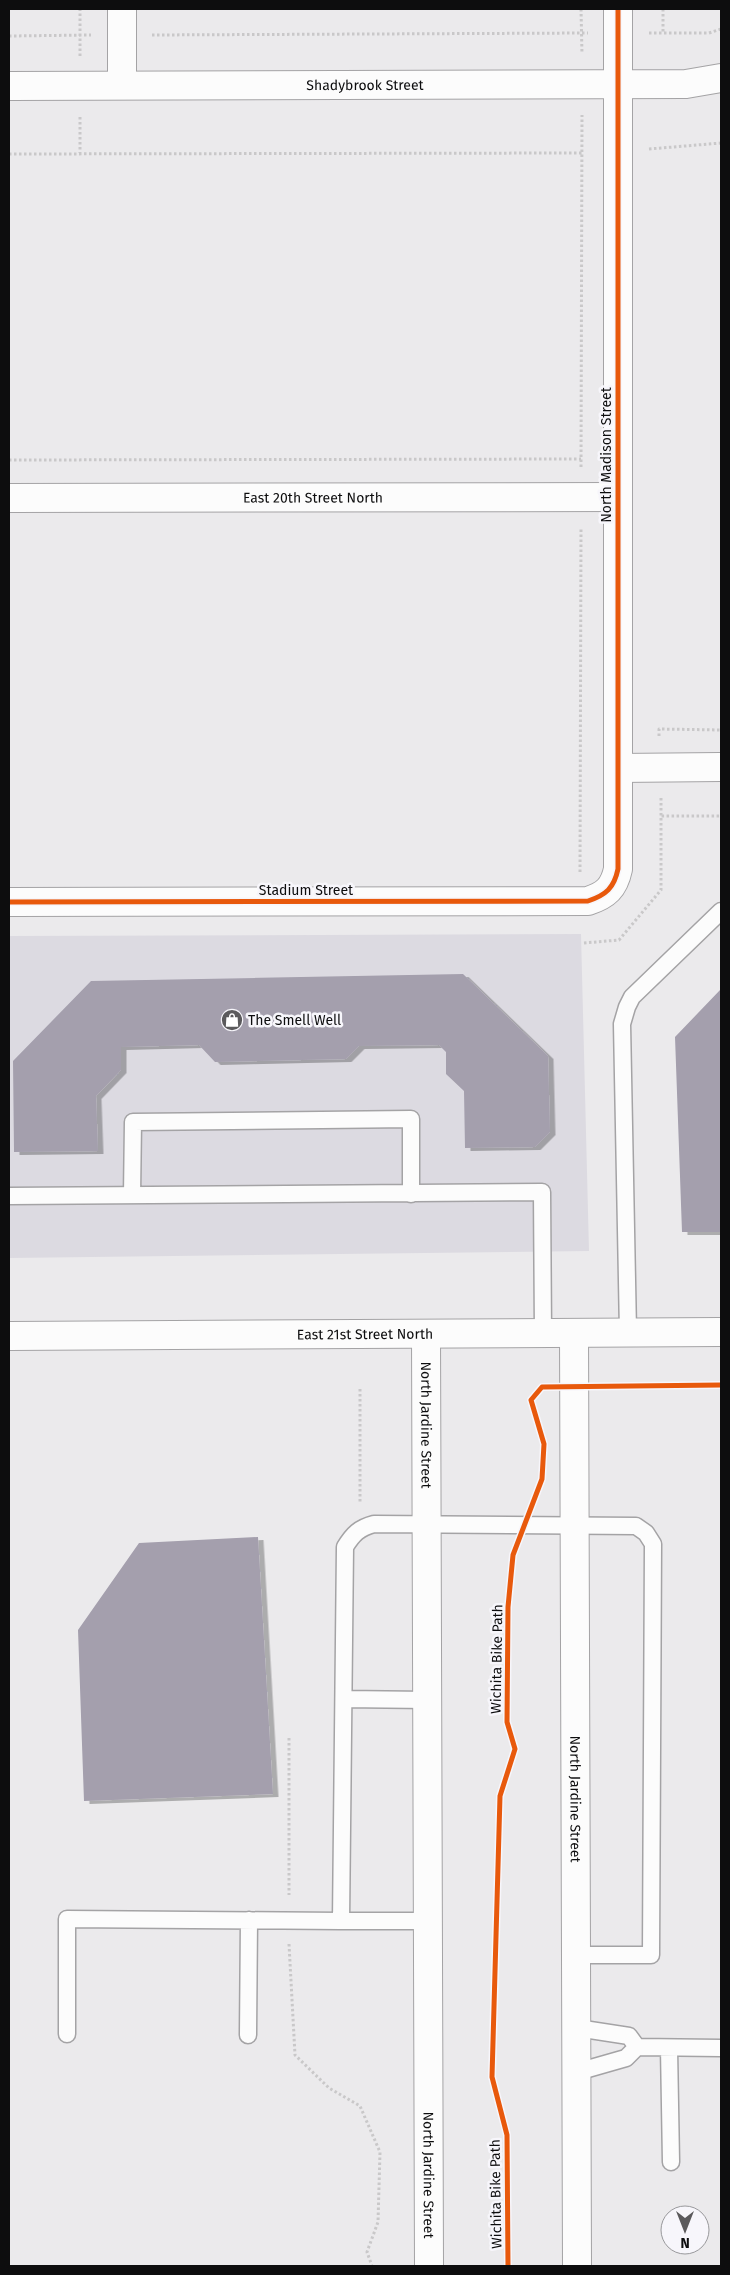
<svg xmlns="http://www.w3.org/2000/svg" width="730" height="2275" viewBox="0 0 730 2275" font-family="'Fira Sans',sans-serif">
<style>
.built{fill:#dcdae1}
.building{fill:#a49fad;filter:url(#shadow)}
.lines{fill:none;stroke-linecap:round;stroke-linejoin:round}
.lane-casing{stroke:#a4a3a5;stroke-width:19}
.street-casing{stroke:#a4a3a5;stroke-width:30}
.secondary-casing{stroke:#a4a3a5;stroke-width:30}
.path{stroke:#c9c8c9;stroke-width:3;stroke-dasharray:2.5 2.5;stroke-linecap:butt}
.lane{stroke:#fcfcfc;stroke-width:16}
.street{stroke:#fcfcfc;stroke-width:28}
.secondary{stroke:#fcfcfc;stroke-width:28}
.cycleway-casing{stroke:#f7f6fb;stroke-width:8}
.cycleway{stroke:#e8590c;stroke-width:5}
.labels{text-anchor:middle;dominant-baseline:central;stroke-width:5;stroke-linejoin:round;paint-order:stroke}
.street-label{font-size:14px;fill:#0d0d0e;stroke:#f7f6fb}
.poi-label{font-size:14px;fill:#0d0d0e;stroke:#f7f6fb;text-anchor:start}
</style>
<defs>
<filter id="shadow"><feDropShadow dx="5.5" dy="3" stdDeviation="0" flood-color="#0004"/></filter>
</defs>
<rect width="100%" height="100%" fill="#ebeaec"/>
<!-- built -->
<path class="built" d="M 581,934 L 589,1251 L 9,1258 L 9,936 Z"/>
<!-- building -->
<path class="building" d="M 463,974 L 548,1056 L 550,1132 L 535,1147 L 465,1148 L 464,1091 L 446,1074 L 446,1052 L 439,1045 L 359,1046 L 346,1059 L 215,1062 L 199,1045 L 121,1047 L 121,1070 L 96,1096 L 98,1151 L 14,1152 L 13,1061 L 91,981 Z
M 721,989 L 721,1232 L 682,1232 L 675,1037 Z
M 258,1537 L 273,1794 L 84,1801 L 78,1630 L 139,1543 Z"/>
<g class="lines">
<!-- lane casing -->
<g class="lane-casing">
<path id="lane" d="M 132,1195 L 133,1122 L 411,1119 L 411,1194
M 9,1196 L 542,1192 L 543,1333
M 628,1332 L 622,1024 L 627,1007 L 632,997 L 721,911
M 344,1699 L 428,1700
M 429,1921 L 341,1921 L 345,1547 C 353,1534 359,1528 374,1524 L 636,1526 L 646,1533 L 653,1544 L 651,1955 L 577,1955
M 577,2028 L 629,2036 L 637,2047
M 67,2034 L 67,1919 L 341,1921
M 248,2035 L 249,1920
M 669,2048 L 671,2162
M 577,2072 L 626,2058 L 637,2047 L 721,2048"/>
</g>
<!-- street casing -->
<g class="street-casing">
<g id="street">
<path d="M 122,9 L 122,84"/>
<path id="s1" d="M 9,86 L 686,84 L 721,78"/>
<path id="s2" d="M 9,498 L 618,497"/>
<path d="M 618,768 L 721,767"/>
<path d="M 9,902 L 588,901 C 606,895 614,888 618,869 L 618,9"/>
<path id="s3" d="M 574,1333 L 577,2266"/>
<path id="s4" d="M 426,1334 L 429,2266"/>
</g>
</g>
<!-- secondary casing -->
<g class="secondary-casing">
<g id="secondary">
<path id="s5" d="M 9,1336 L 721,1332"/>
</g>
</g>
<!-- path -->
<path class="path" d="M 581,9 L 582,54
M 663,9 L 663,33
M 649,33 L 709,33 L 721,29
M 152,35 L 588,33
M 9,36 L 91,35
M 80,56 L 80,9
M 80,117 L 80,153
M 649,149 L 721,143
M 9,154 L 583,153
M 9,460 L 581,459
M 581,467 L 582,115
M 659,736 L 659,729 L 721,730
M 661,798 L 661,816
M 580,872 L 581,528
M 584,943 L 619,940 L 661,890 L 661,816 L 721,816
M 360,1389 L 360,1502
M 289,1738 L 289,1895
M 289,1944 L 295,2055 L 329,2088 L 360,2106 L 380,2152 L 378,2222 L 367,2252 L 372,2266"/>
<!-- lane -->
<use href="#lane" class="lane"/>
<!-- street -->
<use href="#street" class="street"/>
<!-- secondary -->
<use href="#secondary" class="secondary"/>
<!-- cycleway casing -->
<g class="cycleway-casing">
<path id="cycleway" d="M 9,902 L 588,901 C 606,895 614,888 618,869 L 618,9
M 508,2266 L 507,2135 L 492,2077 L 500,1796 L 515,1749 L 507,1722 L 508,1607 L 513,1555 L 542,1479 L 544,1444 L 531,1400 L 542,1387 L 721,1385"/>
</g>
<!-- cycleway -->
<use href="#cycleway" class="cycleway"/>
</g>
<!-- icons -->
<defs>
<g id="shop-disc" transform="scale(1.125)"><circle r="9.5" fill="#5b5a5c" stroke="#f7f6fb"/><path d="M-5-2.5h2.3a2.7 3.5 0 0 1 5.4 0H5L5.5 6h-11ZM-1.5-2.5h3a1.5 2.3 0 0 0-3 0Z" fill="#fff"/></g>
</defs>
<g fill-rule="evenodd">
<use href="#shop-disc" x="232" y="1020"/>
</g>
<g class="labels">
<!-- street labels -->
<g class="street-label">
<text stroke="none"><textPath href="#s1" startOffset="356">Shadybrook Street</textPath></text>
<text transform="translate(606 455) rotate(-90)">North Madison Street</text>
<text stroke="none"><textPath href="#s2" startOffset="304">East 20th Street North</textPath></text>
<text x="306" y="890">Stadium Street</text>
<text stroke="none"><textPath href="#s5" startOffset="356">East 21st Street North</textPath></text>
<text stroke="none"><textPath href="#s4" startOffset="91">North Jardine Street</textPath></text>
<text transform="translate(497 1659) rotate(-89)">Wichita Bike Path</text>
<text stroke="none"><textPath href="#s3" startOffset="466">North Jardine Street</textPath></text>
<text stroke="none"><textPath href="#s4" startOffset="841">North Jardine Street</textPath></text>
<text transform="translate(496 2194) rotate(-91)">Wichita Bike Path</text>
</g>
<!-- poi labels -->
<g class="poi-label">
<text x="248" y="1020">The Smell Well</text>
</g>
</g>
<!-- border -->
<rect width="730" height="2275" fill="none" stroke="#0d0d0e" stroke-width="20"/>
<!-- north arrow -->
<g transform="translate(685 2230) rotate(180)"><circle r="24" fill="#f7f6fb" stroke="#99999c"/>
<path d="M0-4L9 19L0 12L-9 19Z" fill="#5b5a5c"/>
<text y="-8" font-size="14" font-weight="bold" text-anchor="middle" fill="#0d0d0e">N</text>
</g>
</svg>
